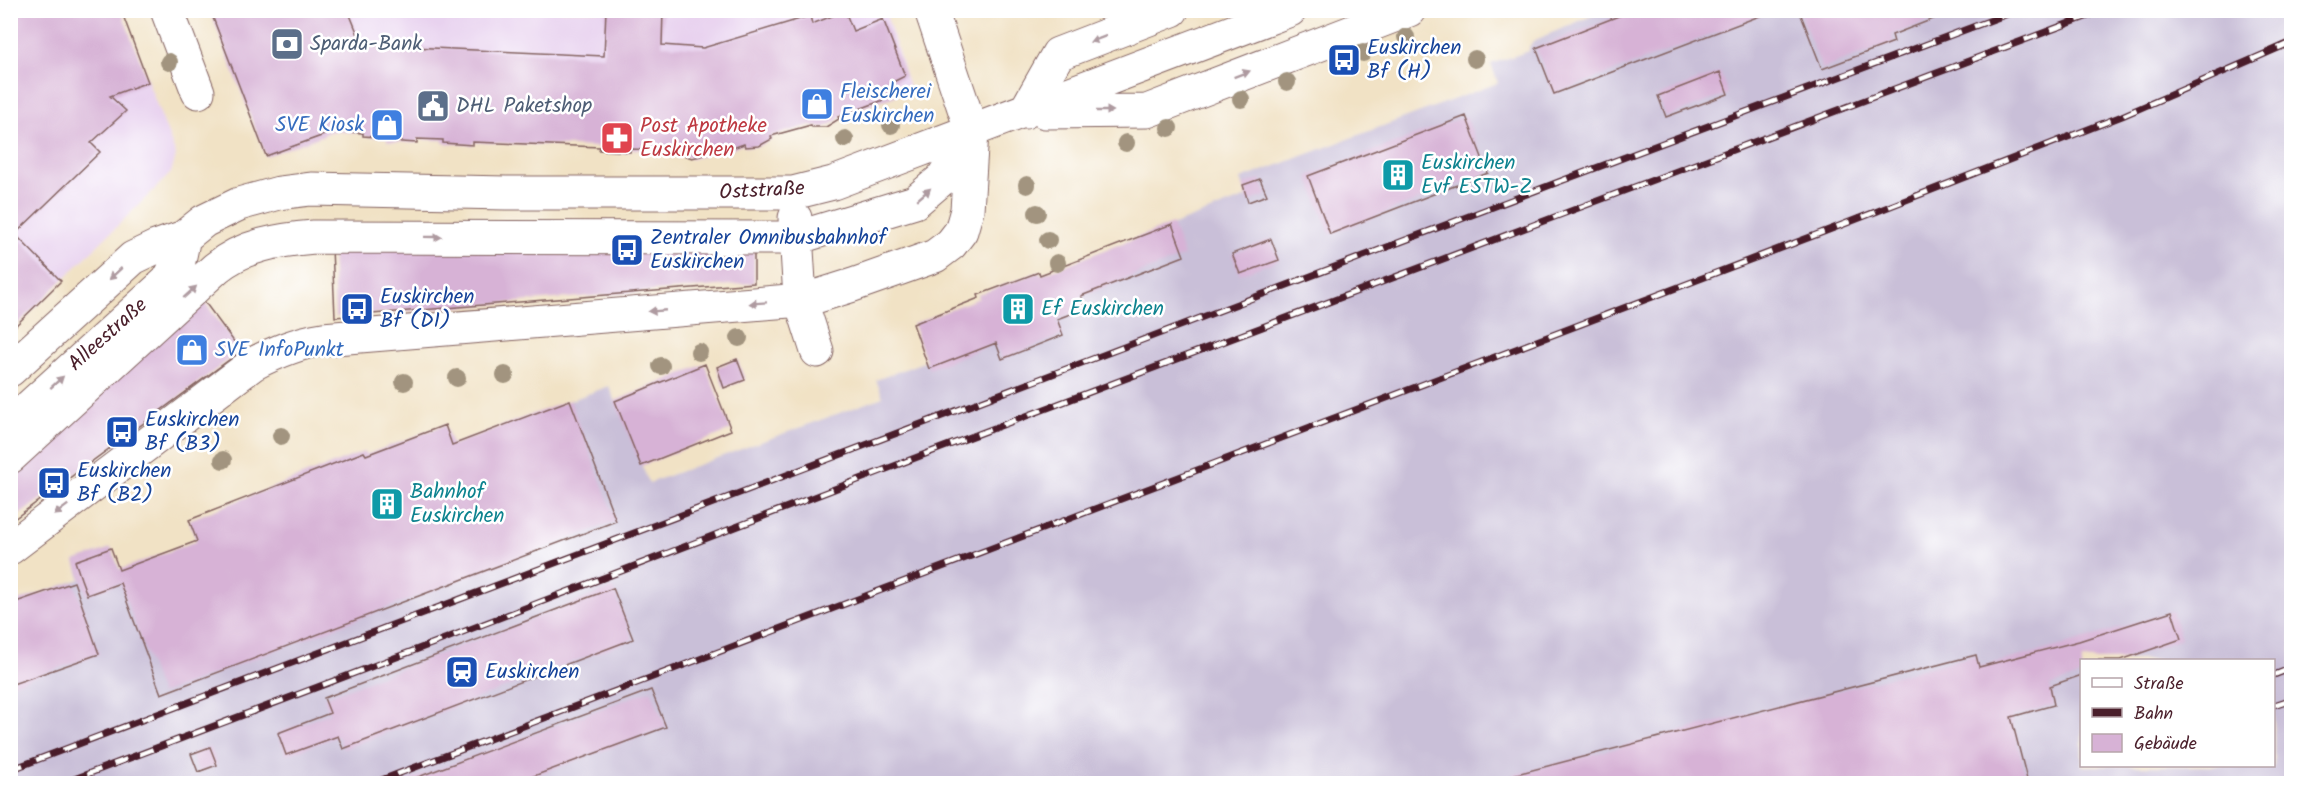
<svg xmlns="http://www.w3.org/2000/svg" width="2302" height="794" viewBox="0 0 2302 794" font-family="Kalam,sans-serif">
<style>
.built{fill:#e8d2ef}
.industrial{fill:#c9bfd8;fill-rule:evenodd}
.building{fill:#d7b2d6}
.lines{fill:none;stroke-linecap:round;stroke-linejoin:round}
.minor-casing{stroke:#846361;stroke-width:35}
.minor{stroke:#fff;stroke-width:33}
.rail-casing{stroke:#4a1f2b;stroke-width:7}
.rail{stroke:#fff;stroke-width:4.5;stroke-dasharray:14;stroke-linecap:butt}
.tree{fill:#a2947f}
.oneway{fill:#ae9aa0}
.labels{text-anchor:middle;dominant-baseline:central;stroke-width:5;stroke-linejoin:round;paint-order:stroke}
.service-label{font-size:21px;fill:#4e5e75;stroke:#fff;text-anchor:start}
.transit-label{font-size:21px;fill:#164399;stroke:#fff;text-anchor:start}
.shop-label{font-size:21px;fill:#366cbe;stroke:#fff;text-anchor:start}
.health-label{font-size:21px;fill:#be3a42;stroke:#fff;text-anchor:start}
.culture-label{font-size:21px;fill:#0d838f;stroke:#fff;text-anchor:start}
.street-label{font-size:21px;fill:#4a1f2b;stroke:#fff}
</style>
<rect width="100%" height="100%" fill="#fff"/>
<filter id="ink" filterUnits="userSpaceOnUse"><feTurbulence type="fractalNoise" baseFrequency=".0167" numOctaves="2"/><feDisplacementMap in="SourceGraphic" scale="12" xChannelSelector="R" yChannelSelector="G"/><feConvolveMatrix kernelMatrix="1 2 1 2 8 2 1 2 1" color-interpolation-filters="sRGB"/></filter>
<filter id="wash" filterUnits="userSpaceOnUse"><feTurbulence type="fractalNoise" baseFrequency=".008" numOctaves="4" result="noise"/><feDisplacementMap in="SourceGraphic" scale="24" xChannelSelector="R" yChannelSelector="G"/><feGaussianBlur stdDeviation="1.35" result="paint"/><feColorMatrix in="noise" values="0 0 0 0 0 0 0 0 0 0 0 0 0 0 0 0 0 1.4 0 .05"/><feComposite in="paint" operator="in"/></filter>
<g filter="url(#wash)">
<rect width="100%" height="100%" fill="#f1e2c5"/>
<!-- built -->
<path class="built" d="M 11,11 L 121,11 L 176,155 L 171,173 L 11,331 Z
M 210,11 L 885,11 L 910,90 L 839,117 L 839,119 L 826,127 L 812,127 L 811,125 L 772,136 L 772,139 L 759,146 L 745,147 L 744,144 L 727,150 L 726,147 L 716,150 L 706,150 L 705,155 L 692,159 L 677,153 L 677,151 L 631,149 L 630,152 L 599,150 L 599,147 L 474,142 L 473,145 L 443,143 L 443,140 L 418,139 L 417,143 L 387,141 L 387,138 L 363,136 L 363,133 L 335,131 L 328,132 L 324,135 L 266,156 Z"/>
<!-- industrial -->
<path class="industrial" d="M 1603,11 L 2291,11 L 2291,783 L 11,783 L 10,604 L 80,579 L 75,561 L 111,548 L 120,570 L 196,541 L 189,520 L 364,452 L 366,455 L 445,425 L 452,445 L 609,386 L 649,483 L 883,397 L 876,380 L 926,361 L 913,324 L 979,299 L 978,295 L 1039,272 L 1041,275 L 1247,197 L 1241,179 L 1498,83 L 1491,64 L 1529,51 L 1529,47 L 1533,41 ZM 2082,660 L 2274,660 L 2274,766 L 2082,766 Z"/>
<g id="blocks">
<!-- building -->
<path class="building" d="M 10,10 L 121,10 L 148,82 L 110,96 L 126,111 L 91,143 L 100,152 L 15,234 L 61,281 L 10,331 Z
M 210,10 L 348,10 L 361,42 L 369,45 L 604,56 L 606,10 L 663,10 L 662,45 L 703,48 L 810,16 L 812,24 L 845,11 L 853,31 L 883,19 L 905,76 L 893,82 L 897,95 L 838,117 L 839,119 L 826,127 L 812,127 L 811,125 L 771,136 L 772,139 L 759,146 L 745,147 L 744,144 L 727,150 L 726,147 L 716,150 L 705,150 L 705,155 L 692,158 L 677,153 L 678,151 L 658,150 L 630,149 L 630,152 L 599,150 L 600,147 L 473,142 L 473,145 L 443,143 L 443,140 L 417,139 L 417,143 L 387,141 L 388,138 L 363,136 L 363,133 L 335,131 L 327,132 L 324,135 L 266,156 Z
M 1099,10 L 1118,10 L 1118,11 L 1101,17 Z
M 1634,10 L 1773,10 L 1773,11 L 1554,94 L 1536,48 Z
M 1799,10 L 1954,10 L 1954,11 L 1892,35 L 1894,42 L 1822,69 Z
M 1720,72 L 1728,94 L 1666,117 L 1658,96 Z
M 1466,116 L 1488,173 L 1330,234 L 1308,176 Z
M 1260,179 L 1267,195 L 1248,202 L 1243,185 Z
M 1172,224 L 1184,256 L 1081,296 L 1086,308 L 1057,319 L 1063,335 L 1002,359 L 996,343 L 929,369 L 913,324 L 979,298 L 978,295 L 1039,272 L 1040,275 Z
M 1271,239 L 1279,260 L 1240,274 L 1232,254 Z
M 332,248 L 754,250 L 754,283 L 335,317 Z
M 201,297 L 241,351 L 10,522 L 10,472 Z
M 737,359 L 745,380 L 724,388 L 717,367 Z
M 705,364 L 731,430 L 641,466 L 615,401 Z
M 570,400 L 616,521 L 161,694 L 120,583 L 87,595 L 81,579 L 75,561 L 111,548 L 119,570 L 197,541 L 189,520 L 364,452 L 366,455 L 445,425 L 452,445 Z
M 74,582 L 99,654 L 10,685 L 10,604 Z
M 613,588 L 633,639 L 343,749 L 338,736 L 286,755 L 278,733 L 330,713 L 324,698 Z
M 2172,611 L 2181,639 L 2121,660 L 2082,660 L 2082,675 L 2050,686 L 2054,705 L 2011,717 L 2028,783 L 1482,783 L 1976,655 L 1979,667 L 2079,641 Z
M 651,690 L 666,727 L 515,783 L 402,783 Z
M 210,747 L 217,765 L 198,772 L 191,754 Z"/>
</g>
</g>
<g filter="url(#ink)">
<use href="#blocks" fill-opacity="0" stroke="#846361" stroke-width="1.5"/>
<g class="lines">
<!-- minor casing -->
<g class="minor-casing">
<path id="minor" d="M 167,10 L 198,92
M 1025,112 L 1058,54 L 1172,10
M 1045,112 L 1147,111 L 1409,10
M 795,218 L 800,298 L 817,351
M 10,370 L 133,258 L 156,247 L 184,237 L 204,221 L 239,204 L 279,193 L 311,189 L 506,193 L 793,193 L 833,183 L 1290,10
M 10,417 L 27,409 L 168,281 L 179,261 L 184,237
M 10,457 L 216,268 C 244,245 279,240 314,237 L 796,238 L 915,202 L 942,179 L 971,133
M 10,548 L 253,364 C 276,352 297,343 323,339 L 789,301 L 818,296 L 853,285 L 935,256 L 951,244 L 961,231 L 967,210 L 972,132 L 931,10"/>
</g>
<!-- minor -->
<use href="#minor" class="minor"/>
<!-- rail casing -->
<g class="rail-casing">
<path id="rail" d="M 2274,675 L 2292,668
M 2274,705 L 2292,699
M 10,770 L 1561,181 L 2018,10
M 61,784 L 447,638 L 928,453 L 2104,10
M 371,784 L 1834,228 L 2122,116 L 2292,42"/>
</g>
<!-- rail -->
<use href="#rail" class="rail"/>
</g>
<!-- trees -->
<g class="tree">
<circle cx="1406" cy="37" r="9"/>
<circle cx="1363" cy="53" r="9"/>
<circle cx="1475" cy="59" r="9"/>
<circle cx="169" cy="62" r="9"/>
<circle cx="1287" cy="82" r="9"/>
<circle cx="1241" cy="99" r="9"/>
<circle cx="891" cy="125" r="9"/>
<circle cx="1169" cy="128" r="9"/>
<circle cx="845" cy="139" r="9"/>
<circle cx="1126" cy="143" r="9"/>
<circle cx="1027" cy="185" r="9"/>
<circle cx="1037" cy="213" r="9"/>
<circle cx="1048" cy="240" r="9"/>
<circle cx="1057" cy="263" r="9"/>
<circle cx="739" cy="338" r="9"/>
<circle cx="699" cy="352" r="9"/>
<circle cx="661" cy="366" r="9"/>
<circle cx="505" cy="375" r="9"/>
<circle cx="457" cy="378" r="9"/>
<circle cx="404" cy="382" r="9"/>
<circle cx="281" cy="436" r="9"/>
<circle cx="223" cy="460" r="9"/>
</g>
<!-- one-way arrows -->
<defs><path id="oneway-solid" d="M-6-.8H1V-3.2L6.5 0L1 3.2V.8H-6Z" transform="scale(1.5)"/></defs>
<g class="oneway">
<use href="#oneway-solid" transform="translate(1098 39) rotate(159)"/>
<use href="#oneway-solid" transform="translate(1242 74) rotate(-21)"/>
<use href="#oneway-solid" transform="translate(1105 111)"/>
<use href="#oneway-solid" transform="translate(924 194) rotate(-41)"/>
<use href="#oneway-solid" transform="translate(433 237) rotate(1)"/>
<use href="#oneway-solid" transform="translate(115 274) rotate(138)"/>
<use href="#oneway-solid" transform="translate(190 292) rotate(-42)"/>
<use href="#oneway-solid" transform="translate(758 303) rotate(176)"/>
<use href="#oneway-solid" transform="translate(657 311) rotate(175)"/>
<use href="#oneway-solid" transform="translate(57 382) rotate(-42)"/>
<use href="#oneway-solid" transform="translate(61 510) rotate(143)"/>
</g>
</g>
<!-- icons -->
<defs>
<g id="bank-square" transform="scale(1.725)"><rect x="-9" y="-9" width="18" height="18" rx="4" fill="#5c6f8a" stroke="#fff"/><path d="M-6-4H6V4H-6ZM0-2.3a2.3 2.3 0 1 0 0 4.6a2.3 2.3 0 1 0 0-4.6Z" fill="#fff"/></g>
<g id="bus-square" transform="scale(1.725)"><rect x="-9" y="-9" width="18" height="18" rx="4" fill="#1a4fb4" stroke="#fff"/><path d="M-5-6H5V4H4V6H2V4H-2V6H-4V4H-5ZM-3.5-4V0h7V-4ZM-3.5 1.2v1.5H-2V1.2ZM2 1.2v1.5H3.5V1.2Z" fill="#fff"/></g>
<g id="shop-square" transform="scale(1.725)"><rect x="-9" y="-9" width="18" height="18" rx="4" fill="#3f7fe0" stroke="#fff"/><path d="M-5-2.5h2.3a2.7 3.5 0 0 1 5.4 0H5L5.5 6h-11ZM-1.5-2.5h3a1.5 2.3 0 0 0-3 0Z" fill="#fff"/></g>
<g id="civic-square" transform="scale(1.725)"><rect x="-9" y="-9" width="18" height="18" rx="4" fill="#5c6f8a" stroke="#fff"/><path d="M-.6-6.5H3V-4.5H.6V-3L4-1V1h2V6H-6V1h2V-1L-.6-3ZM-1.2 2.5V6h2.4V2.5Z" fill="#fff"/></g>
<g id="pharmacy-square" transform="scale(1.725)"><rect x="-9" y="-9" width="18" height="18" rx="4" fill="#e0444e" stroke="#fff"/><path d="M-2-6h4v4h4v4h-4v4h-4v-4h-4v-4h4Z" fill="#fff"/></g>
<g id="building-square" transform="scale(1.725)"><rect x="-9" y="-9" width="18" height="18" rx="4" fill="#0f9aa8" stroke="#fff"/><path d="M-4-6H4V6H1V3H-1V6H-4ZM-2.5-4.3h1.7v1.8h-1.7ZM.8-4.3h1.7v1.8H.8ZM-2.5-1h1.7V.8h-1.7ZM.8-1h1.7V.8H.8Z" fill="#fff"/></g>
<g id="station-square" transform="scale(1.725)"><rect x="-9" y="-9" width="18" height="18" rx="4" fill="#1a4fb4" stroke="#fff"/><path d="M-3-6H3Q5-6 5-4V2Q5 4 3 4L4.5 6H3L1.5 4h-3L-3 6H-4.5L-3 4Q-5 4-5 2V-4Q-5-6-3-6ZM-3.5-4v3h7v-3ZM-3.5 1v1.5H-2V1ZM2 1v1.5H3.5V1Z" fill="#fff"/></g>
</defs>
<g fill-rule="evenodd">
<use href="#bank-square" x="287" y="44"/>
<use href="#bus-square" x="1344" y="60"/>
<use href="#shop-square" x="817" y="104"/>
<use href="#civic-square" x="433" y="106"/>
<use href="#shop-square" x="387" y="125"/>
<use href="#pharmacy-square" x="617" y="138"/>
<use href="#building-square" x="1398" y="175"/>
<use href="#bus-square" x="627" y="250"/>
<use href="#bus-square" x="357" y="309"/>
<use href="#building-square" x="1018" y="309"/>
<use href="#shop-square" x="192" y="350"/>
<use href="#bus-square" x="122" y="432"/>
<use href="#bus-square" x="54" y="483"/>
<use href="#building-square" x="387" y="504"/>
<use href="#station-square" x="462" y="672"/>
</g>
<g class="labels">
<!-- service labels -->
<g class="service-label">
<text x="310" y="44">Sparda-Bank</text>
<text x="456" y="106">DHL Paketshop</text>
</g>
<!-- transit labels -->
<g class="transit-label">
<text x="1367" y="48">Euskirchen<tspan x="1367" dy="24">Bf (H)</tspan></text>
<text x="650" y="238">Zentraler Omnibusbahnhof<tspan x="650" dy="24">Euskirchen</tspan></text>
<text x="380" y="297">Euskirchen<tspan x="380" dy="24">Bf (D1)</tspan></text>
<text x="145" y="420">Euskirchen<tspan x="145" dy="24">Bf (B3)</tspan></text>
<text x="77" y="471">Euskirchen<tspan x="77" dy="24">Bf (B2)</tspan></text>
<text x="485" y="672">Euskirchen</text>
</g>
<!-- shop labels -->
<g class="shop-label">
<text x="840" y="92">Fleischerei<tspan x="840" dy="24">Euskirchen</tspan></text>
<text x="364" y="125" text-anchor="end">SVE Kiosk</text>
<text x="215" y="350">SVE InfoPunkt</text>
</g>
<!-- health labels -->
<g class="health-label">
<text x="640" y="126">Post Apotheke<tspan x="640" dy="24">Euskirchen</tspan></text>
</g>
<!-- culture labels -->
<g class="culture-label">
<text x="1421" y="163">Euskirchen<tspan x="1421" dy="24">Evf ESTW-Z</tspan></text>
<text x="1041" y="309">Ef Euskirchen</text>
<text x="410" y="492">Bahnhof<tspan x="410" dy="24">Euskirchen</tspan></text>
</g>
<!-- street labels -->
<g class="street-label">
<text transform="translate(762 191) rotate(-3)">Oststraße</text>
<text transform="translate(108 335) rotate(-42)">Alleestraße</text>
</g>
</g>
<!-- margin -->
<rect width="2302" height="794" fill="none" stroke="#fff" stroke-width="36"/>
<!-- legend -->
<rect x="2080" y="659" width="195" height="108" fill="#ffffff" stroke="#b7a5aa" stroke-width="1.5"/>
<rect x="2092" y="678" width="30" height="9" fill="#ffffff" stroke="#b7a5aa" stroke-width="1.5"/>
<text x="2134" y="689" font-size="18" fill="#4a1f2b">Straße</text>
<rect x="2092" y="708" width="30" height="9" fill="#4a1f2b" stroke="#b7a5aa" stroke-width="1.5"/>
<text x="2134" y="719" font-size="18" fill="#4a1f2b">Bahn</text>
<rect x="2092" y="734" width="30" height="18" fill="#d7b2d6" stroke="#b7a5aa" stroke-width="1.5"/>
<text x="2134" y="749" font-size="18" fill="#4a1f2b">Gebäude</text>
</svg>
